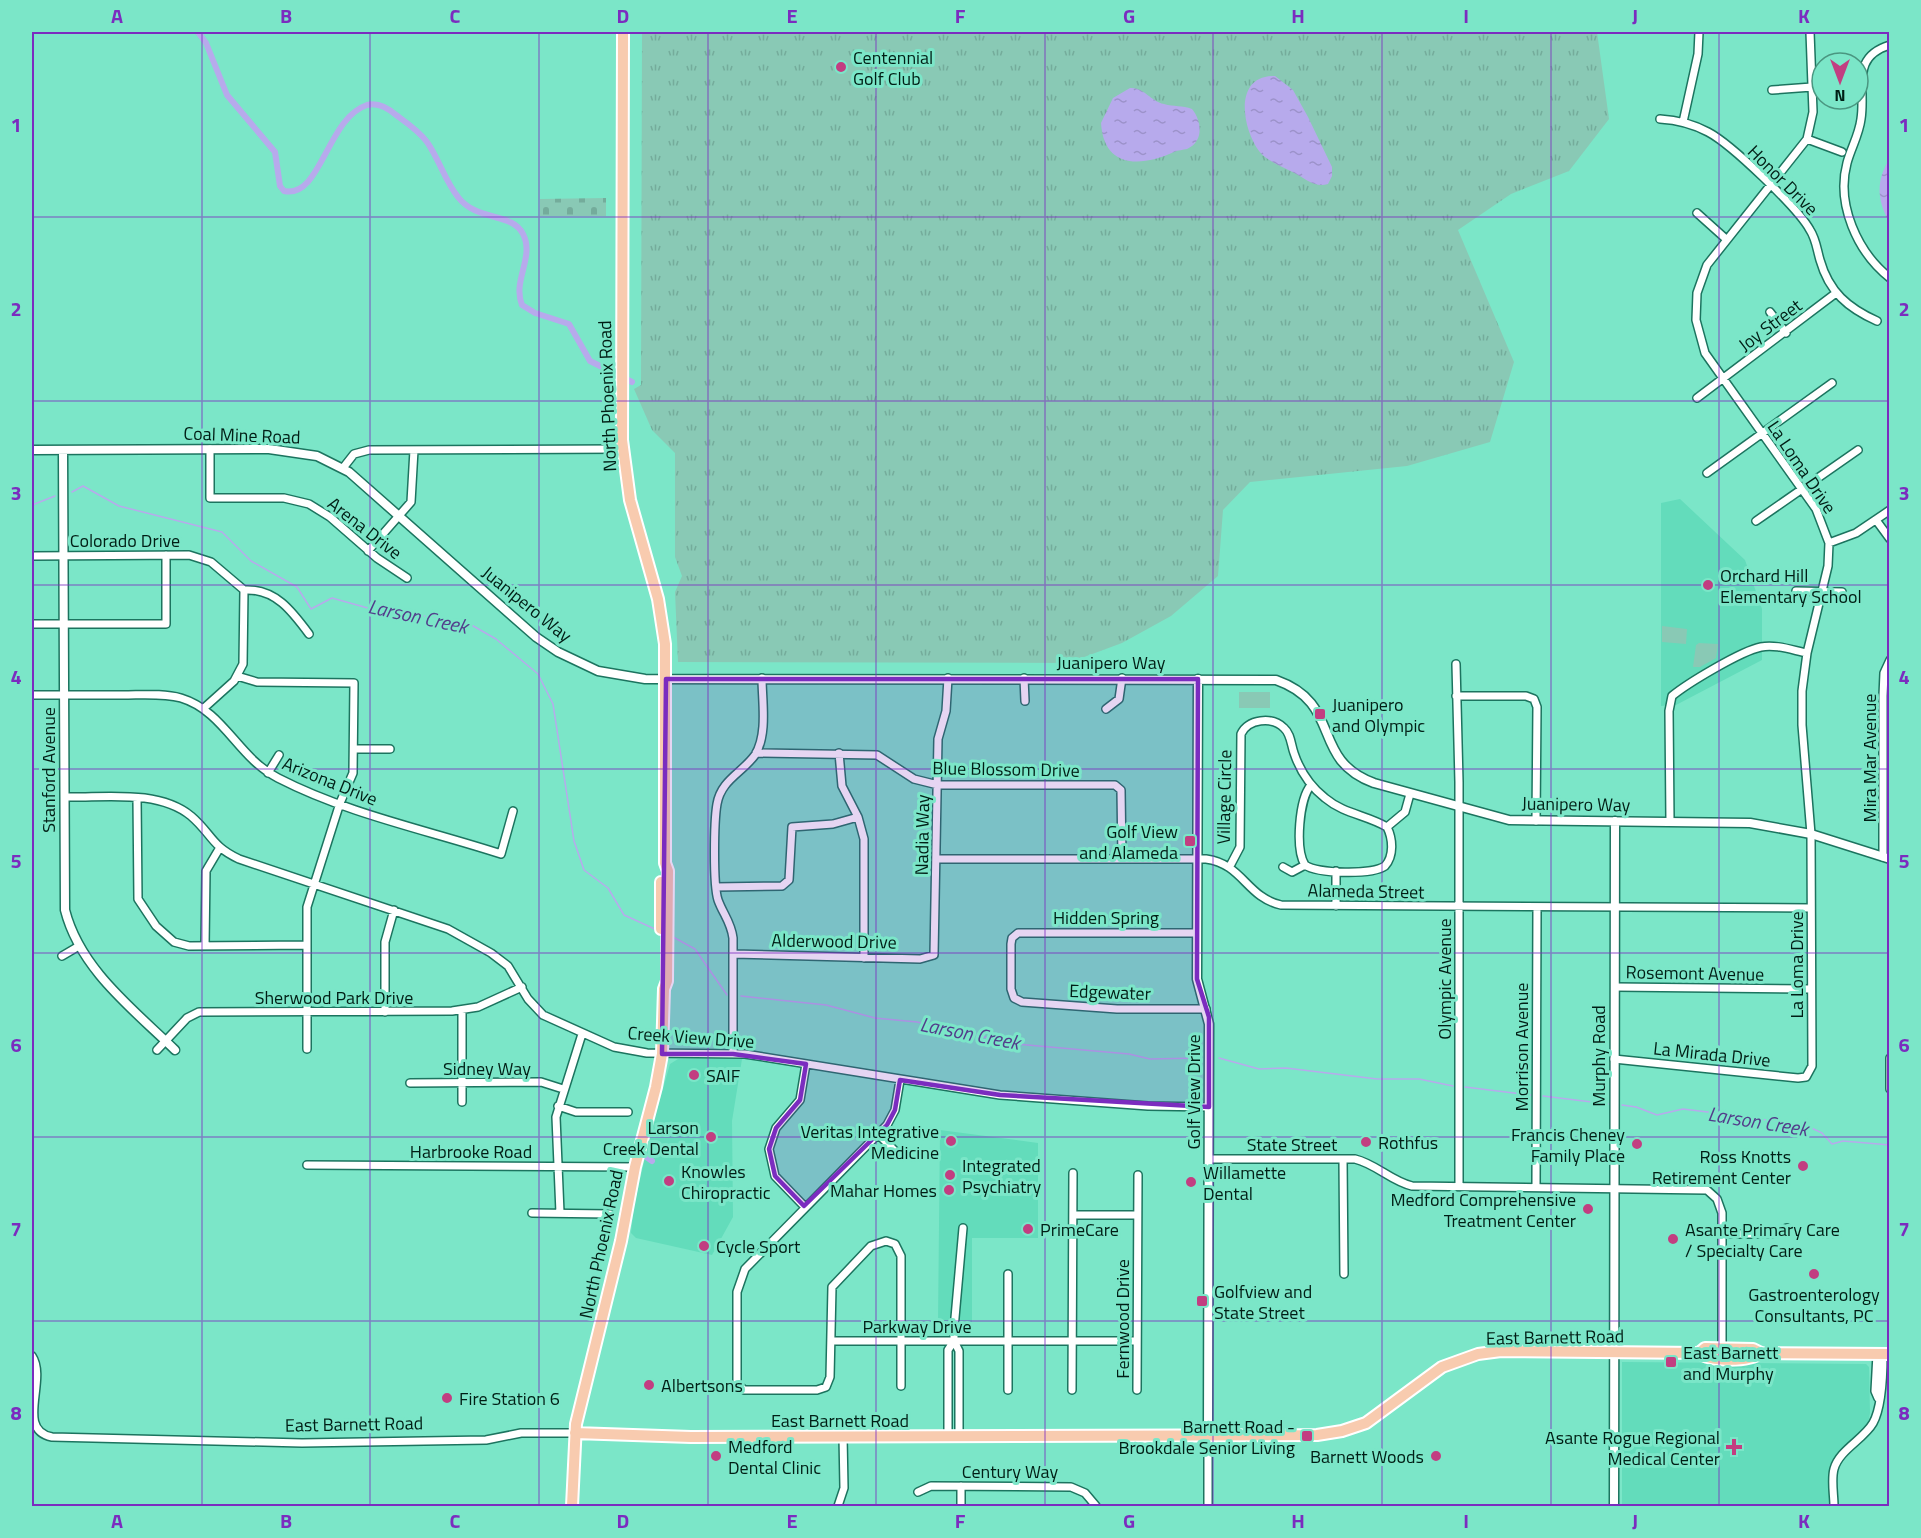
<svg xmlns="http://www.w3.org/2000/svg" width="1921" height="1538" viewBox="0 0 1921 1538" font-family="'Titillium Web',sans-serif">
<style>
.built{fill:#63dcbb}
.grass{fill:url(#grass-tufts)}
.cemetery{fill:url(#cemetery-stones)}
.park{fill:#89c9b5}
.water{fill:url(#water-ripples)}
.lines{fill:none;stroke-linecap:round;stroke-linejoin:round}
.stream{stroke:#b7aaec;stroke-width:1.5}
.canal{stroke:#b7aaec;stroke-width:6}
.minor-casing{stroke:#1c745f;stroke-width:10}
.tertiary-casing{stroke:#1c745f;stroke-width:11}
.primary-casing{stroke:#fff;stroke-width:14}
.minor{stroke:#fff;stroke-width:7}
.tertiary{stroke:#fff;stroke-width:8}
.primary{stroke:#f8cbaf;stroke-width:10}
.marked{fill:#7b2cbf;fill-opacity:0.2;stroke:#7b2cbf;stroke-width:4.5;stroke-linejoin:round}
.grid{fill:none;stroke:#7b2cbf;stroke-width:1.5;stroke-opacity:0.55}
.poi-dot{fill:#c23e81;stroke:#7be6c8;stroke-width:2}
.labels{text-anchor:middle;dominant-baseline:central;stroke-width:6;stroke-linejoin:round;paint-order:stroke}
.poi-label{font-size:18px;fill:#001e15;stroke:#7be6c8;text-anchor:start}
.street-label{font-size:18px;fill:#001e15;stroke:#7be6c8}
.water-label{font-size:20px;font-style:italic;fill:#523d8b;stroke:#7be6c8}
.neatline{fill:none;stroke:#7b2cbf;stroke-width:2}
.grid-label{font-size:20px;text-anchor:middle;font-weight:bold;fill:#7b2cbf}
</style>
<defs>
<pattern id="grass-tufts" width="24" height="20" patternUnits="userSpaceOnUse" patternTransform="scale(1.5)"><rect width="24" height="20" fill="#89c9b5"/><path d="M3 7l-1-3M5 7V3M7 7l1-3M15 17l-1-3M17 17v-4M19 17l1-3" fill="none" stroke="#74ac9b"/></pattern>
<pattern id="cemetery-stones" width="16" height="16" patternUnits="userSpaceOnUse" patternTransform="scale(1.5)"><rect width="16" height="16" fill="#89c9b5"/><path d="M2 7V4a2 2 0 0 1 4 0v3zM10 15v-3a2 2 0 0 1 4 0v3z" fill="#74ac9b"/></pattern>
<pattern id="water-ripples" width="26" height="14" patternUnits="userSpaceOnUse" patternTransform="scale(1.5)"><rect width="26" height="14" fill="#b7aaec"/><path d="M2 4q2-2 4 0t4 0M15 11q2-2 4 0t4 0" fill="none" stroke="#9c92ca"/></pattern>
</defs>
<rect width="100%" height="100%" fill="#7be6c8"/>
<!-- built -->
<path class="built" d="M 1680,499 L 1745,560 L 1762,609 L 1762,660 L 1676,705 L 1661,706 L 1661,503 Z
M 678,1059 L 742,1059 L 732,1121 L 733,1217 L 712,1255 L 636,1238 L 631,1233 L 634,1206 L 651,1131 L 670,1064 Z
M 940,1130 L 1038,1143 L 1038,1238 L 972,1238 L 972,1322 L 938,1322 Z
M 1622,1362 L 1866,1364 L 1869,1367 L 1870,1413 L 1868,1424 L 1833,1462 L 1829,1474 L 1830,1506 L 1622,1506 Z"/>
<!-- grass -->
<path class="grass" d="M 642,32 L 1597,32 L 1609,119 L 1569,171 L 1511,194 L 1458,230 L 1514,362 L 1490,442 L 1407,466 L 1250,482 L 1223,510 L 1218,576 L 1171,616 L 1122,643 L 1068,663 L 678,662 L 675,592 L 682,576 L 675,557 L 675,453 L 652,430 L 634,389 L 641,385 Z"/>
<!-- cemetery -->
<path class="cemetery" d="M 606,198 L 606,216 L 540,216 L 540,199 Z"/>
<!-- park -->
<path class="park" d="M 1662,626 L 1687,629 L 1686,644 L 1662,642 Z
M 1699,643 L 1718,644 L 1716,658 L 1700,667 L 1693,667 L 1696,645 Z
M 1239,692 L 1270,692 L 1270,708 L 1239,708 Z"/>
<!-- water -->
<path class="water" d="M 1275,76 L 1293,90 L 1308,117 L 1332,167 L 1332,176 L 1328,184 C 1316,188 1307,180 1298,175 C 1286,168 1267,162 1259,151 C 1242,128 1233,75 1275,76 Z
M 1130,88 C 1144,87 1150,101 1164,104 C 1174,107 1182,105 1192,109 C 1202,121 1204,142 1187,149 C 1183,150 1178,150 1174,152 C 1141,167 1104,169 1101,123 L 1113,98 Z
M 1889,160 L 1889,221 C 1877,201 1876,180 1889,160 Z"/>
<g class="lines">
<!-- stream -->
<path class="stream" d="M 72,492 L 83,486 L 119,506 L 222,532 L 251,561 L 297,587 L 311,609 L 332,598 L 382,612 L 444,618 L 468,623 L 496,639 L 538,674 L 553,704 L 574,841 L 584,870 L 608,888 L 624,915 L 657,930
M 32,505 L 55,496
M 673,937 L 695,949 L 727,995
M 741,996 L 826,1005 L 875,1018 L 917,1022 L 1016,1044 L 1129,1054 L 1150,1059 L 1201,1058
M 1219,1058 L 1259,1069 L 1286,1068 L 1377,1079 L 1419,1079 L 1453,1086
M 1465,1087 L 1531,1095
M 1543,1096 L 1608,1104
M 1622,1105 L 1636,1107 L 1657,1115 L 1683,1109 L 1732,1115 L 1748,1121 L 1757,1119 L 1803,1124 L 1822,1133 L 1832,1144 L 1843,1141 L 1890,1145"/>
<!-- canal -->
<path class="canal" d="M 198,32 L 206,43 L 227,95 L 275,152 L 280,186 L 284,191 C 321,199 327,118 367,105 C 378,102 388,108 396,115 C 407,123 419,131 427,142 C 439,159 445,181 458,197 C 477,222 512,212 523,234 C 535,257 512,281 522,305 L 535,313 L 569,324 L 590,361 L 632,382
M 645,1156 L 652,1161"/>
<!-- minor casing -->
<g class="minor-casing">
<path id="minor" d="M 1890,45 C 1850,57 1866,88 1861,119 C 1859,135 1851,148 1847,163 C 1836,204 1857,252 1890,278
M 1772,90 L 1812,87
M 1660,119 C 1677,120 1693,124 1708,132 C 1731,144 1798,208 1810,230 C 1816,239 1817,250 1820,260 C 1829,292 1848,308 1877,321
M 1683,122 L 1698,54 L 1699,32
M 1807,139 L 1842,152
M 1697,213 L 1726,239
M 1770,312 L 1786,333
M 1697,398 L 1836,293
M 210,449 L 210,498 L 284,498 L 309,504 L 330,517 L 377,558 L 407,578
M 343,468 L 354,454 L 369,450 L 623,449
M 1707,473 L 1832,383
M 1876,520 L 1890,539
M 1756,521 L 1858,450
M 1829,543 L 1856,533 L 1890,510
M 368,551 L 411,502 L 414,450
M 32,556 L 189,555 L 211,562 L 244,590
M 244,590 C 275,588 292,611 309,634
M 1796,591 L 1842,592
M 32,624 L 166,624 L 166,555
M 1456,664 L 1459,782 L 1459,1186
M 237,676 L 257,682 L 354,683 L 353,773 L 340,803 L 307,907 L 307,1049
M 1024,678 L 1025,701
M 32,695 C 62,695 92,695 123,695 C 142,695 163,693 181,698 C 224,711 238,758 278,778 C 348,814 427,830 501,854 L 513,811
M 1456,696 L 1526,696 L 1534,699 L 1537,707 L 1536,821
M 204,708 L 234,681 L 243,664 L 244,590
M 1106,709 L 1119,699 L 1122,678
M 354,749 L 390,749
M 756,753 L 877,755 L 914,779 L 938,785 L 1115,785 L 1121,790 L 1122,859
M 839,753 L 842,786 L 858,817 L 864,839 L 864,958
M 268,773 L 279,755
M 65,797 C 104,798 158,789 191,816 C 212,834 211,846 239,859 L 448,929 L 491,953 L 508,966 L 528,999 L 543,1015 L 614,1047 L 647,1053 L 745,1054 L 1000,1095 L 1148,1106 L 1209,1107
M 137,798 L 138,899 L 156,926 L 174,942 L 189,946 L 306,945
M 1670,821 L 1669,711 L 1672,696 C 1688,683 1741,651 1761,647 C 1775,644 1792,650 1807,653
M 1387,827 L 1405,812 L 1410,794
M 1883,857 L 1883,696 L 1884,673 L 1890,660
M 937,859 L 1206,859 C 1243,864 1246,897 1281,905 L 1811,908
M 1230,866 L 1240,847 L 1241,734 C 1248,719 1272,716 1284,728 C 1291,734 1291,745 1294,753 C 1300,771 1311,787 1325,798 C 1344,814 1367,815 1387,827 C 1393,839 1394,856 1385,866 C 1372,875 1318,874 1305,865 C 1295,849 1299,799 1311,785
M 1283,867 L 1292,872 L 1305,865
M 716,887 L 782,886 L 789,880 L 792,827 L 833,824 L 858,817
M 1336,906 L 1336,871
M 1197,933 L 1018,933 L 1012,938 L 1011,944 L 1011,989 L 1014,998 L 1022,1002 L 1117,1009 L 1206,1009
M 205,946 L 206,871 L 219,849
M 734,954 L 920,959 L 934,955 L 938,739 L 946,711 L 948,678
M 62,956 L 79,946
M 1615,987 L 1811,989
M 462,1010 L 462,1102
M 385,1012 L 385,942 L 394,910
M 157,1050 L 187,1018 L 199,1012 L 452,1011 L 478,1007 L 522,987
M 733,1054 L 733,938 C 731,922 723,914 718,900 C 713,885 714,821 717,804 C 721,780 742,773 755,755 C 768,734 762,701 762,678
M 1890,1058 L 1890,1089
M 1614,1059 L 1798,1078 L 1806,1077 L 1812,1066 L 1811,834 L 1802,725 L 1802,691 L 1807,653 L 1828,566 L 1829,543 L 1816,509 L 1705,353 L 1696,320 L 1697,293 L 1707,265 L 1807,139 L 1813,112 L 1810,32
M 900,1080 L 895,1110 L 887,1125 L 745,1269 L 737,1292 L 737,1383 L 744,1390 L 817,1390 L 826,1387 L 830,1377 L 832,1287 L 871,1246 L 886,1241 L 895,1244 L 901,1256 L 901,1386
M 410,1083 L 541,1082 L 563,1089
M 558,1106 L 576,1112 L 628,1112
M 878,1134 L 901,1157
M 1210,1159 L 1355,1159 C 1376,1164 1391,1181 1412,1186 L 1707,1190 L 1717,1199 L 1722,1213 L 1722,1348
M 1343,1159 L 1344,1274
M 307,1165 L 635,1167
M 1536,1187 L 1537,907
M 804,1206 L 775,1176 L 769,1149 L 776,1128 L 800,1100 L 806,1064
M 532,1213 L 610,1214
M 560,1213 L 556,1117 L 582,1034
M 1073,1215 L 1137,1215
M 1722,1234 L 1771,1234 L 1787,1228
M 1008,1274 L 1008,1390
M 831,1341 L 1137,1341
M 1877,1354 L 1875,1391 L 1878,1398
M 32,1356 C 48,1380 15,1430 52,1437 L 302,1443 L 486,1440 L 521,1433 L 575,1433
M 1072,1390 L 1073,1173
M 1137,1390 L 1138,1175
M 948,1435 L 948,1350 L 954,1341
M 959,1435 L 959,1351 L 954,1341 L 954,1329 L 963,1228
M 1208,1435 L 1208,1506
M 961,1486 L 961,1506
M 918,1492 L 931,1486 L 1071,1487 L 1085,1493 L 1096,1506
M 838,1506 L 844,1488 L 843,1436
M 1834,1506 C 1834,1495 1831,1480 1834,1469 C 1839,1450 1864,1439 1873,1423 C 1882,1407 1883,1372 1883,1354"/>
</g>
<!-- tertiary casing -->
<g class="tertiary-casing">
<path id="tertiary" d="M 32,450 L 269,449 L 317,456 L 349,472 L 536,637 L 558,652 L 598,671 L 645,679 L 1276,680 C 1344,704 1309,759 1374,783 L 1509,820 L 1750,823 L 1811,834 L 1890,859
M 63,450 L 65,910 C 80,969 133,1009 175,1050
M 1198,679 L 1197,979 L 1209,1024 L 1208,1435
M 1614,1506 L 1615,821"/>
</g>
<!-- primary casing -->
<g class="primary-casing">
<path id="primary" d="M 661,929 L 661,882
M 1699,1353 C 1711,1362 1749,1362 1761,1353
M 575,1433 L 691,1437 L 1317,1435 L 1342,1431 L 1366,1423 L 1442,1367 L 1478,1354 L 1501,1351 L 1699,1353 L 1705,1348 L 1753,1349 L 1761,1353 L 1890,1354
M 572,1506 L 576,1424 L 621,1241 L 635,1167 L 656,1087 L 662,1054 L 664,989 L 667,981 L 668,871 L 665,863 L 665,644 L 658,599 L 630,500 L 622,440 L 623,32"/>
</g>
<!-- minor -->
<use href="#minor" class="minor"/>
<!-- tertiary -->
<use href="#tertiary" class="tertiary"/>
<!-- primary -->
<use href="#primary" class="primary"/>
</g>
<!-- marked area -->
<path class="marked" d="M 666,679 L 1198,679 L 1197,979 L 1209,1017 L 1209,1107 L 1000,1095 L 900,1080 L 895,1110 L 887,1125 L 804,1206 L 775,1176 L 769,1149 L 776,1128 L 800,1100 L 806,1064 L 733,1054 L 662,1054 Z"/>
<!-- grid -->
<path class="grid" d="M 202,32 L 202,1506M 370,32 L 370,1506M 539,32 L 539,1506M 708,32 L 708,1506M 876,32 L 876,1506M 1045,32 L 1045,1506M 1213,32 L 1213,1506M 1382,32 L 1382,1506M 1551,32 L 1551,1506M 1719,32 L 1719,1506M 32,217 L 1890,217M 32,401 L 1890,401M 32,585 L 1890,585M 32,769 L 1890,769M 32,953 L 1890,953M 32,1137 L 1890,1137M 32,1321 L 1890,1321"/>
<!-- markers -->
<g class="poi-dot">
<circle cx="841" cy="67" r="6"/>
<circle cx="1708" cy="585" r="6"/>
<rect x="1314" y="708" width="12" height="12" rx="3"/>
<rect x="1184" y="835" width="12" height="12" rx="3"/>
<circle cx="694" cy="1075" r="6"/>
<circle cx="711" cy="1137" r="6"/>
<circle cx="951" cy="1141" r="6"/>
<circle cx="1366" cy="1142" r="6"/>
<circle cx="1637" cy="1144" r="6"/>
<circle cx="1803" cy="1166" r="6"/>
<circle cx="950" cy="1175" r="6"/>
<circle cx="669" cy="1181" r="6"/>
<circle cx="1191" cy="1182" r="6"/>
<circle cx="949" cy="1190" r="6"/>
<circle cx="1588" cy="1209" r="6"/>
<circle cx="1028" cy="1229" r="6"/>
<circle cx="1673" cy="1239" r="6"/>
<circle cx="704" cy="1246" r="6"/>
<circle cx="1814" cy="1274" r="6"/>
<rect x="1196" y="1295" width="12" height="12" rx="3"/>
<rect x="1665" y="1356" width="12" height="12" rx="3"/>
<circle cx="649" cy="1385" r="6"/>
<circle cx="447" cy="1398" r="6"/>
<rect x="1301" y="1430" width="12" height="12" rx="3"/>
<path d="M1731 1438h6v6h6v6h-6v6h-6v-6h-6v-6h6z"/>
<circle cx="716" cy="1456" r="6"/>
<circle cx="1436" cy="1456" r="6"/>
</g>
<g class="labels">
<!-- poi labels -->
<g class="poi-label">
<text x="853" y="57">Centennial<tspan x="853" dy="21">Golf Club</tspan></text>
<text x="1720" y="575">Orchard Hill<tspan x="1720" dy="21">Elementary School</tspan></text>
<text x="1332" y="704">Juanipero<tspan x="1332" dy="21">and Olympic</tspan></text>
<text x="1178" y="831" text-anchor="end">Golf View<tspan x="1178" dy="21">and Alameda</tspan></text>
<text x="706" y="1075">SAIF</text>
<text x="699" y="1127" text-anchor="end">Larson<tspan x="699" dy="21">Creek Dental</tspan></text>
<text x="939" y="1131" text-anchor="end">Veritas Integrative<tspan x="939" dy="21">Medicine</tspan></text>
<text x="1625" y="1134" text-anchor="end">Francis Cheney<tspan x="1625" dy="21">Family Place</tspan></text>
<text x="1378" y="1142">Rothfus</text>
<text x="1791" y="1156" text-anchor="end">Ross Knotts<tspan x="1791" dy="21">Retirement Center</tspan></text>
<text x="962" y="1165">Integrated<tspan x="962" dy="21">Psychiatry</tspan></text>
<text x="681" y="1171">Knowles<tspan x="681" dy="21">Chiropractic</tspan></text>
<text x="1203" y="1172">Willamette<tspan x="1203" dy="21">Dental</tspan></text>
<text x="937" y="1190" text-anchor="end">Mahar Homes</text>
<text x="1576" y="1199" text-anchor="end">Medford Comprehensive<tspan x="1576" dy="21">Treatment Center</tspan></text>
<text x="1040" y="1229">PrimeCare</text>
<text x="1685" y="1229">Asante Primary Care<tspan x="1685" dy="21">/ Specialty Care</tspan></text>
<text x="716" y="1246">Cycle Sport</text>
<text x="1214" y="1291">Golfview and<tspan x="1214" dy="21">State Street</tspan></text>
<text x="1814" y="1294" text-anchor="middle">Gastroenterology<tspan x="1814" dy="21">Consultants, PC</tspan></text>
<text x="1683" y="1352">East Barnett<tspan x="1683" dy="21">and Murphy</tspan></text>
<text x="661" y="1385">Albertsons</text>
<text x="459" y="1398">Fire Station 6</text>
<text x="1295" y="1426" text-anchor="end">Barnett Road -<tspan x="1295" dy="21">Brookdale Senior Living</tspan></text>
<text x="1720" y="1437" text-anchor="end">Asante Rogue Regional<tspan x="1720" dy="21">Medical Center</tspan></text>
<text x="728" y="1446">Medford<tspan x="728" dy="21">Dental Clinic</tspan></text>
<text x="1424" y="1456" text-anchor="end">Barnett Woods</text>
</g>
<!-- street labels -->
<g class="street-label">
<text transform="translate(1783 180) rotate(45)">Honor Drive</text>
<text transform="translate(1770 325) rotate(-37)">Joy Street</text>
<text transform="translate(607 396) rotate(-92)">North Phoenix Road</text>
<text transform="translate(242 435) rotate(2)">Coal Mine Road</text>
<text transform="translate(1802 467) rotate(56)">La Loma Drive</text>
<text transform="translate(365 528) rotate(38)">Arena Drive</text>
<text x="125" y="540">Colorado Drive</text>
<text transform="translate(527 604) rotate(39)">Juanipero Way</text>
<text x="1111" y="662">Juanipero Way</text>
<text transform="translate(1869 758) rotate(-90)">Mira Mar Avenue</text>
<text transform="translate(1006 769) rotate(1)">Blue Blossom Drive</text>
<text transform="translate(48 770) rotate(-90)">Stanford Avenue</text>
<text transform="translate(330 781) rotate(22)">Arizona Drive</text>
<text transform="translate(1224 797) rotate(-89)">Village Circle</text>
<text transform="translate(1576 804) rotate(1)">Juanipero Way</text>
<text transform="translate(922 835) rotate(-89)">Nadia Way</text>
<text transform="translate(1366 891) rotate(1)">Alameda Street</text>
<text x="1106" y="917">Hidden Spring</text>
<text transform="translate(834 941) rotate(1)">Alderwood Drive</text>
<text transform="translate(1796 965) rotate(-90)">La Loma Drive</text>
<text transform="translate(1695 973) rotate(1)">Rosemont Avenue</text>
<text transform="translate(1444 979) rotate(-90)">Olympic Avenue</text>
<text transform="translate(1110 992) rotate(2)">Edgewater</text>
<text x="334" y="997">Sherwood Park Drive</text>
<text transform="translate(691 1037) rotate(4)">Creek View Drive</text>
<text transform="translate(1521 1047) rotate(-90)">Morrison Avenue</text>
<text transform="translate(1712 1054) rotate(6)">La Mirada Drive</text>
<text transform="translate(1598 1056) rotate(-90)">Murphy Road</text>
<text x="487" y="1068">Sidney Way</text>
<text transform="translate(1193 1092) rotate(-90)">Golf View Drive</text>
<text x="1292" y="1144">State Street</text>
<text x="471" y="1151">Harbrooke Road</text>
<text transform="translate(601 1244) rotate(-78)">North Phoenix Road</text>
<text transform="translate(1122 1319) rotate(-90)">Fernwood Drive</text>
<text x="917" y="1326">Parkway Drive</text>
<text transform="translate(1555 1337) rotate(-1)">East Barnett Road</text>
<text x="840" y="1420">East Barnett Road</text>
<text transform="translate(354 1424) rotate(-1)">East Barnett Road</text>
<text x="1010" y="1471">Century Way</text>
</g>
<!-- water labels -->
<g class="water-label">
<text transform="translate(418 616) rotate(12)">Larson Creek</text>
<text transform="translate(970 1033) rotate(11)">Larson Creek</text>
<text transform="translate(1758 1121) rotate(9)">Larson Creek</text>
</g>
</g>
<!-- border -->
<rect width="1921" height="1538" fill="none" stroke="#7be6c8" stroke-width="66"/>
<!-- north arrow -->
<g transform="translate(1840 81) rotate(180)"><circle r="28" fill="#7be6c8" stroke="#4a9680" stroke-width="1.5"/>
<path d="M0-4.5L10 22L0 15L-10 22Z" fill="#c23e81"/>
<text y="-9" font-size="16" font-weight="bold" text-anchor="middle" fill="#001e15">N</text>
</g>
<rect x="33" y="33" width="1855" height="1472" class="neatline"/>
<g class="grid-label">
<text x="117" y="23">A</text>
<text x="286" y="23">B</text>
<text x="455" y="23">C</text>
<text x="623" y="23">D</text>
<text x="792" y="23">E</text>
<text x="960" y="23">F</text>
<text x="1129" y="23">G</text>
<text x="1298" y="23">H</text>
<text x="1466" y="23">I</text>
<text x="1635" y="23">J</text>
<text x="1804" y="23">K</text>
<text x="16" y="132">1</text>
<text x="1904" y="132">1</text>
<text x="16" y="316">2</text>
<text x="1904" y="316">2</text>
<text x="16" y="500">3</text>
<text x="1904" y="500">3</text>
<text x="16" y="684">4</text>
<text x="1904" y="684">4</text>
<text x="16" y="868">5</text>
<text x="1904" y="868">5</text>
<text x="16" y="1052">6</text>
<text x="1904" y="1052">6</text>
<text x="16" y="1236">7</text>
<text x="1904" y="1236">7</text>
<text x="16" y="1420">8</text>
<text x="1904" y="1420">8</text>
<text x="117" y="1528">A</text>
<text x="286" y="1528">B</text>
<text x="455" y="1528">C</text>
<text x="623" y="1528">D</text>
<text x="792" y="1528">E</text>
<text x="960" y="1528">F</text>
<text x="1129" y="1528">G</text>
<text x="1298" y="1528">H</text>
<text x="1466" y="1528">I</text>
<text x="1635" y="1528">J</text>
<text x="1804" y="1528">K</text>
</g>
</svg>
